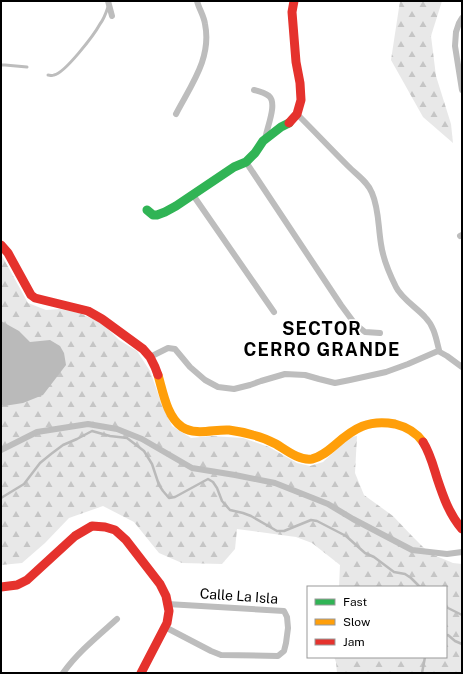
<svg xmlns="http://www.w3.org/2000/svg" width="463" height="674" viewBox="0 0 463 674" font-family="'Public Sans',sans-serif">
<style>
.forest{fill:url(#forest-firs)}
.water{fill:#bababa}
.lines{fill:none;stroke-linecap:round;stroke-linejoin:round}
.stream{stroke:#bababa;stroke-width:2.5}
.lane{stroke:#bdbdbd;stroke-width:3}
.street{stroke:#bdbdbd;stroke-width:6}
.fast{stroke:#30b455;stroke-width:9}
.slow{stroke:#ff9f0a;stroke-width:9}
.jam{stroke:#e5322d;stroke-width:9}
.labels{text-anchor:middle;dominant-baseline:central;stroke-width:3.5;stroke-linejoin:round;paint-order:stroke}
.street-label{font-size:14px;fill:#000;stroke:#fff}
.district-label{font-size:18px;font-weight:bold;letter-spacing:1px;fill:#000;stroke:#fff}
</style>
<defs>
<pattern id="forest-firs" width="22" height="20" patternUnits="userSpaceOnUse"><rect width="22" height="20" fill="#e8e8e8"/><path d="M5 1l3.5 6h-7zM16 11l3.5 6h-7z" fill="#c5c5c5"/></pattern>
</defs>
<rect width="100%" height="100%" fill="#fff"/>
<!-- forest -->
<path class="forest" d="M 400,1 L 442,1 L 431,36 L 436,76 L 451,124 L 453,143 L 423,117 L 391,60 Z
M 1,254 L 28,303 L 46,310 L 60,309 L 79,313 L 102,323 L 119,340 L 137,351 L 150,371 L 162,405 L 172,426 L 191,438 L 211,436 L 243,438 L 269,447 L 297,463 L 310,466 L 323,462 L 350,437 L 357,436 L 355,473 L 364,495 L 393,516 L 411,535 L 429,553 L 453,563 L 462,564 L 462,673 L 337,673 L 336,662 L 334,657 L 446,657 L 446,587 L 339,587 L 340,565 L 312,543 L 296,537 L 237,529 L 235,549 L 222,564 L 182,563 L 159,553 L 134,522 L 103,506 L 69,518 L 45,543 L 22,563 L 1,565 Z"/>
<!-- water -->
<path class="water" d="M 1,321 L 19,331 L 30,342 L 50,340 L 60,346 L 64,353 L 66,365 L 43,395 L 23,403 L 4,406 L 1,405 Z"/>
<g class="lines">
<!-- stream -->
<path class="stream" d="M 1,498 L 24,484 L 40,463 L 51,454 L 63,445 L 77,439 L 92,431 L 110,436 L 127,438 L 144,451 L 152,464 L 159,485 L 163,491 L 169,498 L 175,497 L 208,479 L 213,482 L 217,488 L 222,501 L 230,510 L 243,513 L 251,516 L 277,531 L 284,531 L 311,520 L 317,521 L 346,536 L 365,553 L 374,557 L 394,572 L 405,574 L 411,578 L 420,587
M 446,607 L 462,615
M 446,636 L 448,635 L 455,641 L 462,644
M 422,673 L 425,657"/>
<!-- lane -->
<path class="lane" d="M 1,65 L 5,65 L 27,67
M 48,75 C 49,75 53,76 54,75 C 65,73 94,35 100,24 C 104,19 106,13 108,7"/>
<!-- street -->
<path class="street" d="M 108,1 L 112,16
M 462,18 L 459,23 L 456,32 L 455,46 L 462,90
M 254,90 C 258,91 265,93 269,96 C 278,104 266,129 265,140
M 176,114 C 191,85 212,58 205,24 C 204,16 199,9 197,1
M 297,114 C 314,131 331,149 348,166 C 357,175 368,182 372,193 C 379,209 378,226 381,244 C 383,259 389,273 396,287 C 401,298 417,308 425,317 C 434,326 436,338 439,350 L 438,351
M 246,162 L 341,305 L 355,324 L 365,332 L 380,333
M 193,195 L 274,312
M 460,236 L 462,235
M 438,351 L 447,356 L 462,367
M 150,357 L 168,348 L 175,349 L 190,367 L 205,380 L 218,387 L 234,389 L 250,385 L 261,381 L 285,374 L 305,375 L 319,379 L 335,383 L 350,380 L 386,372 L 408,364 L 438,351
M 1,450 L 37,432 L 88,424 L 117,429 L 142,439 L 192,468 L 235,475 L 275,483 L 328,504 L 353,519 L 412,550 L 447,554 L 462,552
M 165,627 L 211,651 L 221,655 L 278,656 L 284,651 L 286,643 L 288,628 L 287,617 L 284,611 L 167,604
M 63,673 C 78,652 98,636 117,619"/>
<!-- fast -->
<path class="fast" d="M 147,210 L 153,215 L 157,215 L 165,212 L 176,206 L 234,167 L 246,162 L 255,153 L 263,141 L 281,127 L 289,123"/>
<!-- slow -->
<path class="slow" d="M 158,375 C 163,392 167,417 182,427 C 196,436 214,429 229,430 C 237,431 246,433 253,435 C 261,437 269,440 276,444 C 286,450 299,461 312,459 C 321,457 328,451 335,445 C 354,428 369,419 395,424 C 407,427 416,432 423,442"/>
<!-- jam -->
<path class="jam" d="M 289,123 L 297,114 L 301,100 L 300,83 L 296,62 L 292,12 L 294,1
M 1,245 L 8,253 L 31,295 L 35,298 L 88,311 L 102,319 L 143,349 L 150,357 L 155,367 L 158,375
M 423,442 C 430,453 433,465 437,478 C 443,496 449,514 462,529
M 1,587 L 17,585 L 27,580 L 75,536 L 92,526 L 105,527 L 115,530 L 126,540 L 160,584 L 166,596 L 169,611 L 167,623 L 141,673"/>
</g>
<g class="labels">
<!-- street labels -->
<g class="street-label">
<text transform="translate(239 596) rotate(4)">Calle La Isla</text>
</g>
<!-- district labels -->
<g class="district-label">
<text x="322" y="328">SECTOR<tspan x="322" dy="21">CERRO GRANDE</tspan></text>
</g>
</g>
<!-- border -->
<rect width="463" height="674" fill="none" stroke="#000000" stroke-width="4"/>
<!-- legend -->
<rect x="307" y="586" width="140" height="72" fill="#ffffff" stroke="#999999"/>
<rect x="315" y="599" width="20" height="6" fill="#30b455" stroke="#999999"/>
<text x="343" y="606" font-size="12" fill="#000000">Fast</text>
<rect x="315" y="619" width="20" height="6" fill="#ff9f0a" stroke="#999999"/>
<text x="343" y="626" font-size="12" fill="#000000">Slow</text>
<rect x="315" y="639" width="20" height="6" fill="#e5322d" stroke="#999999"/>
<text x="343" y="646" font-size="12" fill="#000000">Jam</text>
</svg>
